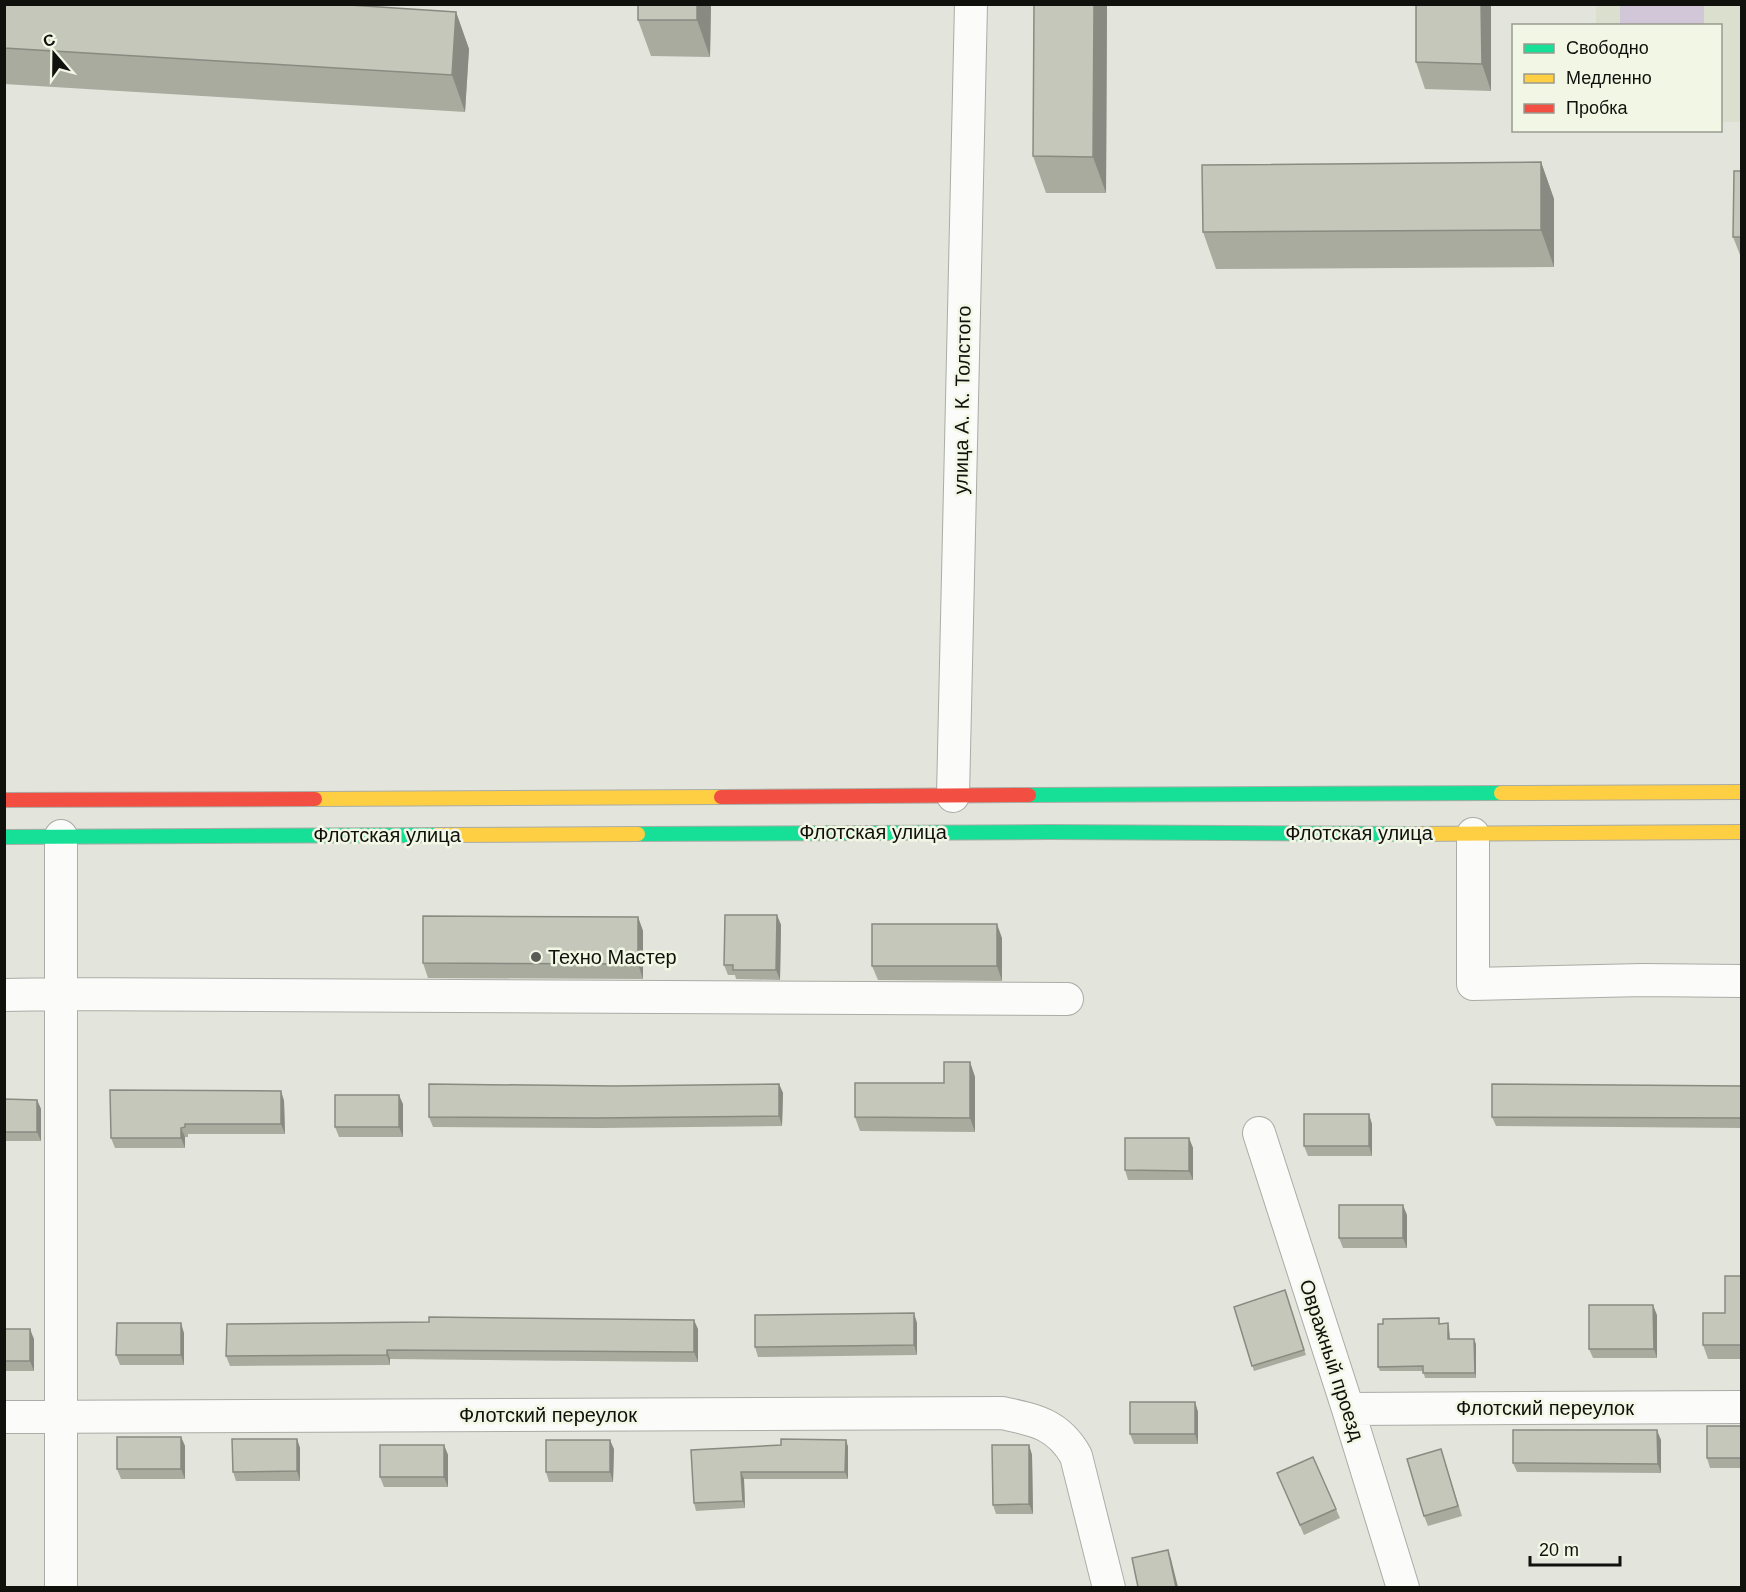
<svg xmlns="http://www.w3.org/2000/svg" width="1746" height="1592" viewBox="0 0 1746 1592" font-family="Arial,sans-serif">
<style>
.built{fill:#dbdfcd}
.green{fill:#d1c7d9}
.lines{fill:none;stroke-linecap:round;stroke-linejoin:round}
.street-casing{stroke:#aaaca5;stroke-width:34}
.fast-casing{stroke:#aaaca5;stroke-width:16}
.slow-casing{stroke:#aaaca5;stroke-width:16}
.jam-casing{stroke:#aaaca5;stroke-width:16}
.street{stroke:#fbfbfa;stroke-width:32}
.fast{stroke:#16e098;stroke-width:14}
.slow{stroke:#ffcf43;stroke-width:14}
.jam{stroke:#f24e42;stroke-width:14}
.wall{fill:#a9ab9f}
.shaded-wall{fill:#898b82}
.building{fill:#c4c7b9;stroke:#898b82;stroke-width:1.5}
.poi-dot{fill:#5a5b55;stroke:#f2f7e5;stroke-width:2}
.labels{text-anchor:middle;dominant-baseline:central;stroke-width:5;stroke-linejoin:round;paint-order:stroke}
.street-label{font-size:20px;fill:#10110c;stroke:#f2f7e5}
.poi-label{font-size:20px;fill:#10110c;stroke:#f2f7e5;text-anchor:start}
</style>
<rect width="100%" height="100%" fill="#e3e5dc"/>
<!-- built -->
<path class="built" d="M 1596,5 L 1741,5 L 1741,122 L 1721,122 L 1720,26 L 1596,25 Z"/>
<!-- green -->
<path class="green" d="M 1620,5 L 1704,5 L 1704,25 L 1620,25 Z"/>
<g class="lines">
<!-- street casing -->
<g class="street-casing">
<path id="street" d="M 953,796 L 971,4
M 1473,834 L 1473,984 L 1643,980 L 1742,981
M 61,836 L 61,1588
M 4,995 L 62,994 L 1067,999
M 1259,1133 L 1348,1409 L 1403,1588
M 1348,1409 L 1742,1407
M 4,1417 L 1002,1413 C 1035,1420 1058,1424 1076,1456 L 1109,1588"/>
</g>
<!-- fast casing -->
<g class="fast-casing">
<path id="fast" d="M 1029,795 L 1501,793
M 638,834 L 1049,832 L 1414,834
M 4,837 L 437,835"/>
</g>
<!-- slow casing -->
<g class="slow-casing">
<path id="slow" d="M 1501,793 L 1742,792
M 315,799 L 721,797
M 1414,834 L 1742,832
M 437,835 L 638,834"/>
</g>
<!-- jam casing -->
<g class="jam-casing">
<path id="jam" d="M 721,797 L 1029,795
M 4,800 L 315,799"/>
</g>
<!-- street -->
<use href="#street" class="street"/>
<!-- fast -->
<use href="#fast" class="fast"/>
<!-- slow -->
<use href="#slow" class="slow"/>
<!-- jam -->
<use href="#jam" class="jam"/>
</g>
<!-- wall -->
<path class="wall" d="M 4,4 L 456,12 L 469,49 L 465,112 L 4,84 Z
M 638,4 L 711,4 L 710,57 L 651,56 L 638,20 Z
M 1107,4 L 1106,193 L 1046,193 L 1033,156 Z
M 1491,4 L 1491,91 L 1425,89 L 1416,62 Z
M 1541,162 L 1554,199 L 1554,267 L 1216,269 L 1203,232 Z
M 1742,171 L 1742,260 L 1733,237 Z
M 777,915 L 781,925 L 780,980 L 736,979 L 735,975 L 728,975 L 724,965 Z
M 638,917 L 643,931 L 643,979 L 428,978 L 423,963 Z
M 1002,938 L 1002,981 L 878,980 L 872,966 Z
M 970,1062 L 975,1077 L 975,1132 L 860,1131 L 855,1117 L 944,1083 Z
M 779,1084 L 783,1093 L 782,1126 L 601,1128 L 433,1127 L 429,1117 L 614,1086 Z
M 1742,1086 L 1742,1128 L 1496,1126 L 1492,1117 Z
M 281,1091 L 284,1101 L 285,1134 L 188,1134 L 188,1137 L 185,1137 L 185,1148 L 115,1148 L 111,1138 Z
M 4,1099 L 37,1100 L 41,1109 L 41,1141 L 4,1141 Z
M 403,1104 L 403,1137 L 339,1137 L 335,1127 Z
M 1372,1124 L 1372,1156 L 1308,1156 L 1304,1146 Z
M 1189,1138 L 1193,1148 L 1193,1180 L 1128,1180 L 1125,1170 Z
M 1407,1215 L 1407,1248 L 1343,1248 L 1339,1238 Z
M 1742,1276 L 1742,1359 L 1708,1359 L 1703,1345 L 1725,1313 Z
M 1285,1290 L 1306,1355 L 1254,1371 L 1234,1307 Z
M 1657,1315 L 1657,1358 L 1593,1358 L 1589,1349 Z
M 917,1323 L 917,1355 L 758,1357 L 755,1347 Z
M 1441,1323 L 1448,1323 L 1449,1328 L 1450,1339 L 1476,1344 L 1476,1378 L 1425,1378 L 1423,1371 L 1380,1371 L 1378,1367 Z
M 4,1329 L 34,1339 L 34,1371 L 4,1371 Z
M 698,1329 L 698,1362 L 390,1359 L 390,1365 L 230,1366 L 226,1356 Z
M 184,1333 L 184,1365 L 120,1365 L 116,1355 Z
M 1195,1402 L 1198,1412 L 1198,1444 L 1134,1444 L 1130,1434 Z
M 1742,1426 L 1742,1468 L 1710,1468 L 1707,1458 Z
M 181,1437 L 185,1446 L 185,1479 L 121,1479 L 117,1469 Z
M 297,1439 L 300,1448 L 300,1481 L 236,1481 L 233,1472 Z
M 846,1440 L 848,1447 L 848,1479 L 744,1479 L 745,1508 L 696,1511 L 694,1503 L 781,1445 Z
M 1661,1440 L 1661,1473 L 1517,1472 L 1513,1463 Z
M 444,1445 L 448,1455 L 448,1487 L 384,1487 L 380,1477 Z
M 1029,1445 L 1032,1455 L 1033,1514 L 996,1514 L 993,1505 Z
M 614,1449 L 613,1482 L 549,1482 L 546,1472 Z
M 1441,1449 L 1462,1516 L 1428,1526 L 1424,1516 Z
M 1277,1473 L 1336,1509 L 1340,1518 L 1304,1535 Z"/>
<!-- shaded-wall -->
<path class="shaded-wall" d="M 697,4 L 711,4 L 710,57 L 697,20 Z
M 1094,4 L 1107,4 L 1106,193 L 1093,157 Z
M 1481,4 L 1491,4 L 1491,91 L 1482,64 Z
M 456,12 L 469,49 L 465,112 L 452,75 Z
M 1541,162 L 1554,199 L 1554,267 L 1541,230 Z
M 777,915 L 781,925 L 780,980 L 776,970 Z
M 638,917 L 643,931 L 643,979 L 638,964 Z
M 997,924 L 1002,938 L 1002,981 L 997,966 Z
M 970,1062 L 975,1077 L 975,1132 L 970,1118 Z
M 779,1084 L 783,1093 L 782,1126 L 779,1116 Z
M 281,1091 L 284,1101 L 285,1134 L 281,1124 Z
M 399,1095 L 403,1104 L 403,1137 L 399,1127 Z
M 37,1100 L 41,1109 L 41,1141 L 37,1132 Z
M 1369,1114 L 1372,1124 L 1372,1156 L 1369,1146 Z
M 181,1128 L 185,1137 L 185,1148 L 181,1138 Z
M 1189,1138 L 1193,1148 L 1193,1180 L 1189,1171 Z
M 1403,1205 L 1407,1215 L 1407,1248 L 1403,1238 Z
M 1653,1305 L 1657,1315 L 1657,1358 L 1654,1349 Z
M 914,1313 L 917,1323 L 917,1355 L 914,1345 Z
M 694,1320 L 698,1329 L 698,1362 L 694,1352 Z
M 181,1323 L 184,1333 L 184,1365 L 181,1355 Z
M 1448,1323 L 1449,1328 L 1450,1344 L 1448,1339 Z
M 30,1329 L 34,1339 L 34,1371 L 30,1361 Z
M 1474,1339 L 1476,1344 L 1476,1378 L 1475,1373 Z
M 387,1350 L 390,1359 L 390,1365 L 387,1355 Z
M 1195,1402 L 1198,1412 L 1198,1444 L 1195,1434 Z
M 1657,1430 L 1661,1440 L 1661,1473 L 1658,1464 Z
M 181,1437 L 185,1446 L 185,1479 L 181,1469 Z
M 297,1439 L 300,1448 L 300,1481 L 297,1471 Z
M 610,1440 L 614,1449 L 613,1482 L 610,1472 Z
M 846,1440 L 848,1447 L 848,1479 L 845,1472 Z
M 444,1445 L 448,1455 L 448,1487 L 444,1477 Z
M 1029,1445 L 1032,1455 L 1033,1514 L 1029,1504 Z
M 741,1472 L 744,1479 L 745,1508 L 743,1501 Z
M 1168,1550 L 1171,1559 L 1178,1587 L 1176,1587 Z"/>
<!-- building -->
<path class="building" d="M 4,4 L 334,4 L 456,12 L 452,75 L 4,48 Z
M 638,4 L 697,4 L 697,20 L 638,20 Z
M 1034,4 L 1094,4 L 1093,157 L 1033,156 Z
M 1416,4 L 1481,4 L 1482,64 L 1416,62 Z
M 1541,162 L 1541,230 L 1203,232 L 1202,165 Z
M 1734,171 L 1742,171 L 1742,237 L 1733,237 Z
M 725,915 L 777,915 L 776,970 L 733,970 L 733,965 L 724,965 Z
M 423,916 L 638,917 L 638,964 L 423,963 Z
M 872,924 L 997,924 L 997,966 L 872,966 Z
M 944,1062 L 970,1062 L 970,1118 L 855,1117 L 855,1083 L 944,1083 Z
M 429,1084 L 614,1086 L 779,1084 L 779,1116 L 597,1118 L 429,1117 Z
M 1492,1084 L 1742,1086 L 1742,1118 L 1492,1117 Z
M 110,1090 L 281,1091 L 281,1124 L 185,1124 L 185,1127 L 181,1128 L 181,1138 L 111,1138 Z
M 335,1095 L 399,1095 L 399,1127 L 335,1127 Z
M 4,1099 L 37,1100 L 37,1132 L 4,1132 Z
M 1304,1114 L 1369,1114 L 1369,1146 L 1304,1146 Z
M 1125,1138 L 1189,1138 L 1189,1171 L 1125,1170 Z
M 1339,1205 L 1403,1205 L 1403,1238 L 1339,1238 Z
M 1725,1276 L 1742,1276 L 1742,1345 L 1703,1345 L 1703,1313 L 1725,1313 Z
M 1285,1290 L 1304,1350 L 1252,1366 L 1234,1307 Z
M 1589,1305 L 1653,1305 L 1654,1349 L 1589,1349 Z
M 914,1313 L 914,1345 L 755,1347 L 755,1315 Z
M 429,1317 L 694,1320 L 694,1352 L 387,1350 L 387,1355 L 226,1356 L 227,1324 L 429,1322 Z
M 1439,1318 L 1439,1324 L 1448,1323 L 1448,1339 L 1474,1339 L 1475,1373 L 1423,1373 L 1423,1366 L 1378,1367 L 1378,1324 L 1383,1324 L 1383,1319 Z
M 117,1323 L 181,1323 L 181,1355 L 116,1355 Z
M 4,1329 L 30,1329 L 30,1361 L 4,1361 Z
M 1130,1402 L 1195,1402 L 1195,1434 L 1130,1434 Z
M 1707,1426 L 1742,1426 L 1742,1458 L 1707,1458 Z
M 1513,1430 L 1657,1430 L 1658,1464 L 1513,1463 Z
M 117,1437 L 181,1437 L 181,1469 L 117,1469 Z
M 232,1439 L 297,1439 L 297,1471 L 233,1472 Z
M 781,1439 L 846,1440 L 845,1472 L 741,1472 L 743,1501 L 694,1503 L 691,1450 L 781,1445 Z
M 546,1440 L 610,1440 L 610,1472 L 546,1472 Z
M 380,1445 L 444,1445 L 444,1477 L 380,1477 Z
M 992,1445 L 1029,1445 L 1029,1504 L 993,1505 Z
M 1441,1449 L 1458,1506 L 1424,1516 L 1407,1459 Z
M 1313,1457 L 1336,1509 L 1300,1525 L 1277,1473 Z
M 1168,1550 L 1176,1587 L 1138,1587 L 1132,1558 Z"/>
<!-- markers -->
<circle class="poi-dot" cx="536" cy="957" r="6"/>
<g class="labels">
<!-- street labels -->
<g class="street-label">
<text transform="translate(962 400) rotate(-89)">улица А. К. Толстого</text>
<text x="873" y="832">Флотская улица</text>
<text x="1359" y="833">Флотская улица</text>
<text x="387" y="835">Флотская улица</text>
<text transform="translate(1332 1360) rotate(72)">Овражный проезд</text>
<text x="1545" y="1408">Флотский переулок</text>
<text x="548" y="1415">Флотский переулок</text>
</g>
<!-- poi labels -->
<g class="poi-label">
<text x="548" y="957">Техно Мастер</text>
</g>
</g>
<!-- border -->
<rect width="1746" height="1592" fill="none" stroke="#10110c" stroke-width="12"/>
<!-- legend -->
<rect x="1512" y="24" width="210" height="108" fill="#f2f7e5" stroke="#989b8e" stroke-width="1.5"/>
<rect x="1524" y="44" width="30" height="9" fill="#16e098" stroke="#989b8e" stroke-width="1.5"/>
<text x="1566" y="54" font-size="18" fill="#10110c">Свободно</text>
<rect x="1524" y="74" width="30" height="9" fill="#ffcf43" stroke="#989b8e" stroke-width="1.5"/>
<text x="1566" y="84" font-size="18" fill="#10110c">Медленно</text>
<rect x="1524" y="104" width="30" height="9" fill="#f24e42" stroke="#989b8e" stroke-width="1.5"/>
<text x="1566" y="114" font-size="18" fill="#10110c">Пробка</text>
<!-- north arrow -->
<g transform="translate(54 54) rotate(340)" stroke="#f2f7e5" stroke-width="4.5" paint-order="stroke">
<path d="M0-4.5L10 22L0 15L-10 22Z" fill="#10110c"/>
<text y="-9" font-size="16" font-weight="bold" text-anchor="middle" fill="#10110c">С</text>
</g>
<!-- scale -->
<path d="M1530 1556v9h90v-9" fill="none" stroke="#10110c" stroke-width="3"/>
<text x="1539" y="1556" font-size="18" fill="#10110c" stroke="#f2f7e5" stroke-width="4.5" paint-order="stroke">20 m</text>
</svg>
